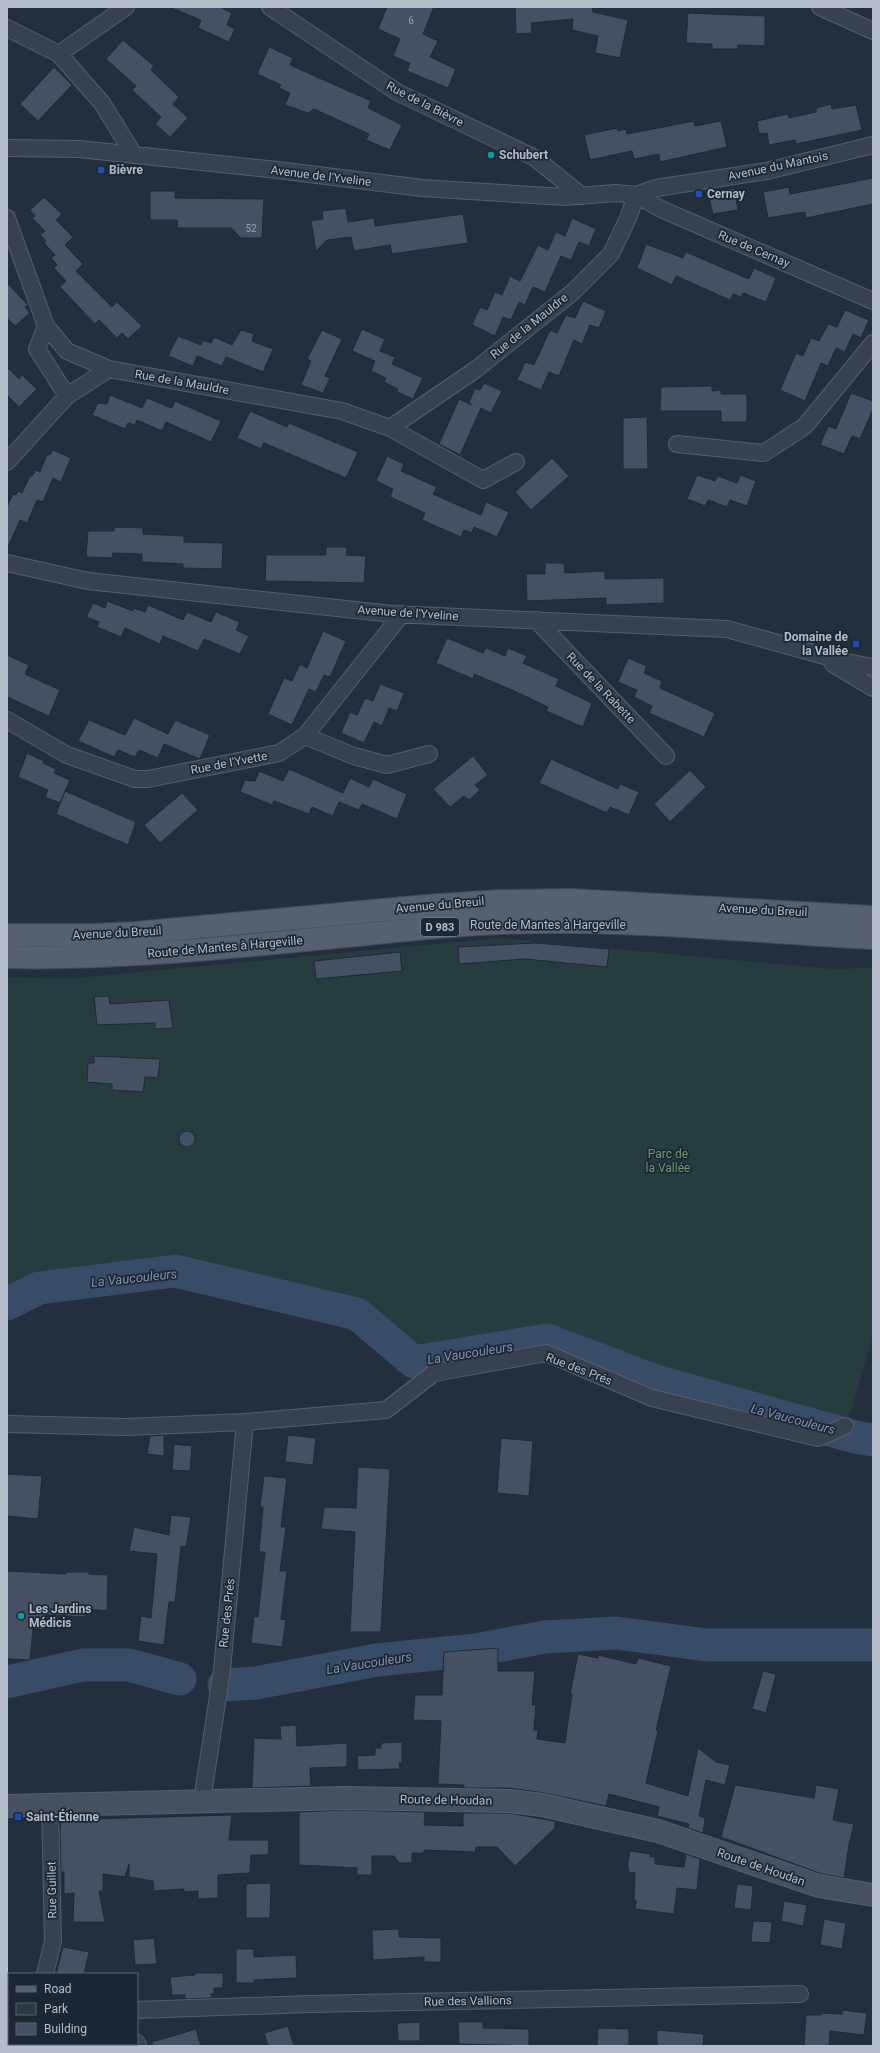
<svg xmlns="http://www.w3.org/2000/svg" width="880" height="2053" viewBox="0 0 880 2053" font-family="Roboto,sans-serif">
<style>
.green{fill:#263c3f}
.water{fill:#394c67}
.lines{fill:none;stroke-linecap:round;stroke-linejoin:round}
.river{stroke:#394c67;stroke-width:33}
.building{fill:#455162;stroke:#1f2835}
.street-casing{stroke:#565f6c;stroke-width:18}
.secondary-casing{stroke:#565f6c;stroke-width:24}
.primary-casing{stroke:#414a57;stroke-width:24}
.street{stroke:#38414e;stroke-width:16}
.secondary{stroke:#465061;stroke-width:22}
.primary{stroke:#56606e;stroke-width:22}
.culture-dot{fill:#0f9aa8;stroke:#1d2633;stroke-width:1.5}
.transit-dot{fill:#1a4fb4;stroke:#1d2633;stroke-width:1.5}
.labels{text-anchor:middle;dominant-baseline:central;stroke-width:3.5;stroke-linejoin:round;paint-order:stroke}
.number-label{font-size:10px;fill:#98a1af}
.shield{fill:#1d2633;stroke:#878f9c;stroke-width:1}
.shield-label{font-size:11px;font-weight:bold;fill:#b4bcc9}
.street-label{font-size:12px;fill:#b4bcc9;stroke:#1d2633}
.poi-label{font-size:12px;font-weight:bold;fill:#b4bcc9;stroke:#1d2633;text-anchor:start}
.park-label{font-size:12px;fill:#6b9a76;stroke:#1d2633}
.water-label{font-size:13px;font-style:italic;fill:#7c92b1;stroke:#1d2633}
</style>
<rect width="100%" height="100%" fill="#242f3e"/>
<!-- green -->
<path class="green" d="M 498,938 L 832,969 L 873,968 L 873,1335 L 850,1415 L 819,1420 L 578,1348 L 528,1337 L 407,1345 L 352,1303 L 213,1278 L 7,1306 L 7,977 L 66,979 Z"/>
<!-- water -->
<path class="water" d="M 855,1436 L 873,1438 L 873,1451 L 839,1441 Z"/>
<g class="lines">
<!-- river -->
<path class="river" d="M 7,1304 L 39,1288 L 175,1271 L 357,1314 L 414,1362 L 547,1340 L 656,1381 L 855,1437 L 873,1440
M 7,1682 L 83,1665 L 129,1665 L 180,1679
M 224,1685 L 256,1683 L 377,1660 L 475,1650 L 545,1637 L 616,1633 L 707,1645 L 873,1645"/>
</g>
<!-- building -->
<path class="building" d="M 169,7 L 220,7 L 232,13 L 227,25 L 235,29 L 229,42 L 198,28 L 201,20 Z
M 387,7 L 434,7 L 423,34 L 438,41 L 430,57 L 456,69 L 448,88 L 407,71 L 410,63 L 393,56 L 400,39 L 378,29 Z
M 515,7 L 592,7 L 593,12 L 628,20 L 620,58 L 595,53 L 598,36 L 572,30 L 573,19 L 531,23 L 532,33 L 516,34 Z
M 688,13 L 765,16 L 765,46 L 738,45 L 738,49 L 712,49 L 712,44 L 686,43 Z
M 123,40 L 154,66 L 151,70 L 179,97 L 173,104 L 188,118 L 170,137 L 155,124 L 161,117 L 132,90 L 136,86 L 106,59 Z
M 269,47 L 293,58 L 290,65 L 371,101 L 368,108 L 402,125 L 390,150 L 366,140 L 369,134 L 314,109 L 308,113 L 285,105 L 290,93 L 279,88 L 281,85 L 257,74 Z
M 54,67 L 72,85 L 38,121 L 20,104 Z
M 831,104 L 832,109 L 856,105 L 862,130 L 796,144 L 795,140 L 769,145 L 767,133 L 759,134 L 757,121 L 788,114 L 789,118 L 816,112 L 816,108 Z
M 694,121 L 695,126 L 721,121 L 727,147 L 660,162 L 659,154 L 634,159 L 632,151 L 590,160 L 584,135 L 617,128 L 618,131 L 626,129 L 627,134 Z
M 873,178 L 873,204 L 806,218 L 805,212 L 768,218 L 763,192 L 789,187 L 790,194 Z
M 734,188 L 738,210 L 713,214 L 708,193 Z
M 150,191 L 175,191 L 175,198 L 264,199 L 262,238 L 241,238 L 231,228 L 177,228 L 177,220 L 150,220 Z
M 44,197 L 62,214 L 56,220 L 73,237 L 65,245 L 83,264 L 76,271 L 112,307 L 117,302 L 142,326 L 128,339 L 122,333 L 117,338 L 99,320 L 95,324 L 60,287 L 66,281 L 54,268 L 57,265 L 51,258 L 55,255 L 44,243 L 46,241 L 40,235 L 45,231 L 32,218 L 35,216 L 30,210 Z
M 346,208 L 348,222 L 374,218 L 375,226 L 463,214 L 468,243 L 392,254 L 390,245 L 354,251 L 351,237 L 327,240 L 316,251 L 311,221 L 323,219 L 322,211 Z
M 572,218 L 596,229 L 589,246 L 579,242 L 571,260 L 561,256 L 545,292 L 533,287 L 525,305 L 519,302 L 511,320 L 503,317 L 495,336 L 472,325 L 480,307 L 487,310 L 495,292 L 502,295 L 510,276 L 520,281 L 538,245 L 548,250 L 556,232 L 565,236 Z
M 646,244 L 683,258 L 686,252 L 749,279 L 754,268 L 776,278 L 766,302 L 743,293 L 741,297 L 733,294 L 730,300 L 676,276 L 672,285 L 637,268 Z
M 7,283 L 28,305 L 25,307 L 30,313 L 15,326 L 7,318 Z
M 583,301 L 606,311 L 599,328 L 590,325 L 582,344 L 574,340 L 559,376 L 549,372 L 541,390 L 517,380 L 525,362 L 534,365 L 550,330 L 557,333 L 566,315 L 575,318 Z
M 845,310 L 869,320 L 861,338 L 853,334 L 845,352 L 836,348 L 828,366 L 821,363 L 805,401 L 780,390 L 796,353 L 803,356 L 811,338 L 819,341 L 828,324 L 837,327 Z
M 362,329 L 385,339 L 380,351 L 395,357 L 392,364 L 423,378 L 413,399 L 397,392 L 398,389 L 384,382 L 386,378 L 371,371 L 375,361 L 352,351 Z
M 241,330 L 254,334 L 252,341 L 273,349 L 263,372 L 226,357 L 222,366 L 197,356 L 193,366 L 168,356 L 178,336 L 201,345 L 203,340 L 211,343 L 214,337 L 232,345 Z
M 322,330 L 342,339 L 325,376 L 330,378 L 323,393 L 301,385 L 311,361 L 307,359 Z
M 7,367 L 19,379 L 22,375 L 37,389 L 19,407 L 7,395 Z
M 484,383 L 502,391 L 491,413 L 481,408 L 460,455 L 439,444 L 459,399 L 472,405 L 469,403 L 475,388 L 480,390 Z
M 712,386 L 712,391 L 721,390 L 721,394 L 747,394 L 747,422 L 721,422 L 721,411 L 660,411 L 661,387 Z
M 851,393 L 873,401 L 873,409 L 860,439 L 852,436 L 844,454 L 820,445 L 828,426 L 836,429 Z
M 110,395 L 142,408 L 147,398 L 172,408 L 175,401 L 221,421 L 211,442 L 166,422 L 162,431 L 137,420 L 135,425 L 128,423 L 125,429 L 92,415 L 98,403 L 107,404 Z
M 250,411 L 287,427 L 289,423 L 358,452 L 346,478 L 264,443 L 261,449 L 237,438 Z
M 647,417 L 648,469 L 623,469 L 623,418 Z
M 53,450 L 71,458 L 61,482 L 53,478 L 43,502 L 37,500 L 27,523 L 20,520 L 7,549 L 7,507 L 13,494 L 16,495 L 18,491 L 22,493 L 30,476 L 32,476 L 36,470 L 40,472 L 47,454 L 50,455 Z
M 387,456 L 404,464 L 401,471 L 437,487 L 433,494 L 453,503 L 481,515 L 486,502 L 509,512 L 497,537 L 474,527 L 472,533 L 464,530 L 461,537 L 422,520 L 425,513 L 390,497 L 393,489 L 376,481 Z
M 552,458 L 569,476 L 531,510 L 515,492 Z
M 697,475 L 715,481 L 718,476 L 737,483 L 740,475 L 756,481 L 747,506 L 730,500 L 727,507 L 708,500 L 705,506 L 687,499 Z
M 114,527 L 143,528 L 143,534 L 184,536 L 184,542 L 223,543 L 222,569 L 183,568 L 183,564 L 142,562 L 142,554 L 113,553 L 112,558 L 86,557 L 88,531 L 114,531 Z
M 326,547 L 347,547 L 346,555 L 366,556 L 364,583 L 265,581 L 266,555 L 326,555 Z
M 545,563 L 564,563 L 565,573 L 605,571 L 605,579 L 664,578 L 664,603 L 606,605 L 606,598 L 527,601 L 526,574 L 545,574 Z
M 107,601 L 133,611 L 134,608 L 145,612 L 148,605 L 183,620 L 187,612 L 211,622 L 216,612 L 240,622 L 236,630 L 249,636 L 240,654 L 204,639 L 198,651 L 163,636 L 160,644 L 125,628 L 121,637 L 97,627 L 99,622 L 86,617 L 93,603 L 105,608 Z
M 323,631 L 346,641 L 330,677 L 324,675 L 316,692 L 309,689 L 292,725 L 268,714 L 284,678 L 292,681 L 300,664 L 307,668 Z
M 447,638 L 483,653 L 486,648 L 505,656 L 508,648 L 527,656 L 523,663 L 559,679 L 556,686 L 592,703 L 583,727 L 546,711 L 548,707 L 512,690 L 474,674 L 473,679 L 436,663 Z
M 7,655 L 29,665 L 25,674 L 60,690 L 49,716 L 7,697 Z
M 628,658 L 647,666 L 644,673 L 662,681 L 660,688 L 715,713 L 704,737 L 649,713 L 652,706 L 634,697 L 637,690 L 618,682 Z
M 380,684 L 404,693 L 397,711 L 389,708 L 382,726 L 374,722 L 364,743 L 341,733 L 350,712 L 357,715 L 365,698 L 373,701 Z
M 134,718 L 168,734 L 175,720 L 210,735 L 200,759 L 164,744 L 158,758 L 139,750 L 135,757 L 118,750 L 114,757 L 78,741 L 89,720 L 125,735 Z
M 27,753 L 44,761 L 43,763 L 56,769 L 54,773 L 70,780 L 60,803 L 45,797 L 48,790 L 18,777 Z
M 473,756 L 488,775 L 475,785 L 480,790 L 469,800 L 464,796 L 450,807 L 433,789 Z
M 551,759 L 618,789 L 620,784 L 639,792 L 629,815 L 610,807 L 607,813 L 539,783 Z
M 289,769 L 343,793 L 350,778 L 369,787 L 373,779 L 407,794 L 397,819 L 362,804 L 359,810 L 339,802 L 333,816 L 312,807 L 309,814 L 274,801 L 272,805 L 240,792 L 245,780 L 255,781 L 259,771 L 283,781 Z
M 690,770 L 706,787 L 670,822 L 654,804 Z
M 65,791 L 136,822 L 128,845 L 56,814 Z
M 182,793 L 198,810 L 160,843 L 144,825 Z
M 536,943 L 609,949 L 607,967 L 525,959 L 459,964 L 458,947 Z
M 400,952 L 402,971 L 316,979 L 314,961 Z
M 109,996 L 110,1004 L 169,1000 L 173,1028 L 155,1029 L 155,1023 L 97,1025 L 94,997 Z
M 94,1056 L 160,1059 L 158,1078 L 145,1077 L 143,1092 L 112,1090 L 112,1084 L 87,1082 L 88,1063 L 94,1063 Z
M179 1139a8 8 0 1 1 16 0a8 8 0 1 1-16 0Z
M 164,1435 L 164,1456 L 147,1454 L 150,1436 Z
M 288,1435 L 316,1438 L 313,1465 L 285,1462 Z
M 501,1438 L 533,1441 L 529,1496 L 497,1493 Z
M 174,1444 L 192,1446 L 190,1471 L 172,1470 Z
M 358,1467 L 390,1469 L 381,1632 L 350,1632 L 355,1532 L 321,1529 L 324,1507 L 356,1508 Z
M 7,1474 L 42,1476 L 38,1519 L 7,1516 Z
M 264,1476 L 287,1478 L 281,1527 L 286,1527 L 280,1571 L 287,1571 L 281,1619 L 286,1620 L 282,1647 L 251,1643 L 254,1616 L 258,1617 L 265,1552 L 259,1552 L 263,1507 L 260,1506 Z
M 171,1515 L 191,1517 L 186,1547 L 181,1546 L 175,1602 L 169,1602 L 164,1645 L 138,1641 L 141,1616 L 151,1618 L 157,1554 L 129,1551 L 134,1527 L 169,1535 Z
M 7,1571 L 66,1574 L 66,1572 L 89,1572 L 89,1574 L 108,1575 L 107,1611 L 86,1609 L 85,1617 L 46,1615 L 45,1630 L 33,1629 L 30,1660 L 7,1659 Z
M 498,1648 L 498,1671 L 535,1671 L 532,1705 L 536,1705 L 534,1730 L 538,1730 L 537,1739 L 565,1743 L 572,1694 L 570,1694 L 578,1654 L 598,1658 L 598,1655 L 636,1664 L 638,1658 L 671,1666 L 656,1730 L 658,1731 L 646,1783 L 688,1796 L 698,1748 L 716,1762 L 730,1765 L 725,1785 L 706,1780 L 699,1816 L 705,1818 L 703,1833 L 688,1828 L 689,1824 L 657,1816 L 659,1807 L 609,1794 L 606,1806 L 544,1793 L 509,1788 L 464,1788 L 464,1785 L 438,1784 L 441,1721 L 413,1720 L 415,1695 L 442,1695 L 444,1652 Z
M 763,1671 L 776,1674 L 766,1713 L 752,1709 Z
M 296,1725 L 297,1746 L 347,1743 L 347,1767 L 310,1768 L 311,1786 L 252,1788 L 254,1738 L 281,1739 L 280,1726 Z
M 402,1742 L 402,1763 L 399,1763 L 400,1769 L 358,1770 L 357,1756 L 375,1755 L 375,1748 L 381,1748 L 381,1743 Z
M 735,1785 L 814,1798 L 816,1785 L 839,1789 L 833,1820 L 854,1824 L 849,1845 L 844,1878 L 822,1874 L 721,1837 Z
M 344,1810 L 425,1812 L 424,1825 L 463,1826 L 463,1813 L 508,1813 L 555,1821 L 555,1828 L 515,1866 L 497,1847 L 476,1847 L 475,1852 L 424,1850 L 424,1853 L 412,1853 L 412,1863 L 399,1863 L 394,1856 L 372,1856 L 372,1875 L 357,1875 L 357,1868 L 299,1865 L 299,1812 Z
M 232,1815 L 229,1840 L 269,1840 L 268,1855 L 251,1855 L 250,1873 L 218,1875 L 218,1898 L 198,1899 L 198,1891 L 184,1892 L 184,1889 L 154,1891 L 153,1881 L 129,1877 L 129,1864 L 125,1877 L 103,1874 L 103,1891 L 99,1891 L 105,1922 L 73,1922 L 74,1893 L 64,1894 L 64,1872 L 61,1872 L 60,1830 L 61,1822 L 66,1817 L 91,1817 L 91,1819 Z
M 630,1851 L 651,1854 L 650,1857 L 655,1857 L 655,1864 L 684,1867 L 686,1854 L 700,1859 L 697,1890 L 677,1888 L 674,1914 L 635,1909 L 636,1900 L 634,1900 L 635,1873 L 628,1872 L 629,1868 L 627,1867 Z
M 271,1883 L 270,1918 L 246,1918 L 246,1884 Z
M 737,1884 L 753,1886 L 751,1910 L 734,1908 Z
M 784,1901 L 807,1905 L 803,1926 L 781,1921 Z
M 824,1919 L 846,1923 L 842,1949 L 820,1945 Z
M 753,1921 L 772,1922 L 770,1943 L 751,1942 Z
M 399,1929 L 399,1937 L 441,1938 L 441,1962 L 424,1962 L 424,1957 L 373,1960 L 372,1930 Z
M 154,1938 L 157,1964 L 135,1965 L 133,1940 Z
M 63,1947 L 89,1952 L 84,1974 L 56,1974 Z
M 236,1949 L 254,1949 L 254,1957 L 296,1955 L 297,1978 L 254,1980 L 254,1983 L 236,1983 Z
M 195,1973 L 223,1973 L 223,1988 L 214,1988 L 214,1994 L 211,1994 L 212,1998 L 185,1999 L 185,1995 L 172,1995 L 170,1977 L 195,1975 Z
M 842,2010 L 867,2013 L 864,2035 L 830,2031 L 829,2046 L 804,2046 L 806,2015 L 821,2015 L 821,2013 L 842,2014 Z
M 420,2022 L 420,2041 L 398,2041 L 397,2023 Z
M 458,2022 L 483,2022 L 483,2028 L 529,2029 L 529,2046 L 459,2044 Z
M 288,2026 L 294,2046 L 268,2046 L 264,2033 Z
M 598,2028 L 629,2029 L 629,2046 L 597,2046 Z
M 196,2029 L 201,2046 L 152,2046 L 152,2042 Z
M 657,2030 L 704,2034 L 703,2046 L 657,2046 Z"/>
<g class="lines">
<!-- street casing -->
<g class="street-casing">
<path id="street" d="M 270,7 L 397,92 L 535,158 L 582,196
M 820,7 L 873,31
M 7,28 L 59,54 L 102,103 L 134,155
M 59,54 L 126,7
M 7,148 L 79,149 L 277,170 L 422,188 L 565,197 L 615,193 L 636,195 L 656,188 L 767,171 L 873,145
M 636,195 L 661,209 L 873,301
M 7,218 L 46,326 L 67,351 L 109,369
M 46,326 L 37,349 L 67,396
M 390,428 L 475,370 L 573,292 L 611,254 L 629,216 L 636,195
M 677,444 L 764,453 L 805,426 L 873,343
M 7,462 L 67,396 L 109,369 L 342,411 L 390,428 L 483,480 L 516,462
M 7,563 L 88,581 L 392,614 L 727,629 L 846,662 L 873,667
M 536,620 L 666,756
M 833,664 L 873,688
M 7,720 L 67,755 L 135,779 L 148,779 L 279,753 L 305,736 L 402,614
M 305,736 L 354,756 L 387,765 L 429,754
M 7,1424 L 126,1427 L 245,1422 L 386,1410 L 434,1373 L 546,1353 L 652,1398 L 818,1438 L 845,1426
M 204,1803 L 204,1788 L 222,1670 L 245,1422
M 45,1974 L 53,1941 L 50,1805
M 137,2010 L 309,2004 L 800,1994
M 7,2041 L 9,2039
M 137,2043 L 138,2046"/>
</g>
<!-- secondary casing -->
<g class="secondary-casing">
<path id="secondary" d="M 7,1806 L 344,1798 L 509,1801 L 542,1805 L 658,1831 L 819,1886 L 873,1895"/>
</g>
<!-- primary casing -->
<g class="primary-casing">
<path id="primary" d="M 7,935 L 93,935 L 135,933 L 426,906 L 500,901 L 571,900 L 873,917
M 7,957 C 128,960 248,945 368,934 C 406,930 443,926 481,924 C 611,917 743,931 873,938"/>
</g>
<!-- street -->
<use href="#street" class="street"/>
<!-- secondary -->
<use href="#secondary" class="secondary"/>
<!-- primary -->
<use href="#primary" class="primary"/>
</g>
<!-- markers -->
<g class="culture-dot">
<circle cx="491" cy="155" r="4"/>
<circle cx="21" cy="1616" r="4"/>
</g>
<g class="transit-dot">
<rect x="97" y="166" width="8" height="8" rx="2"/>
<rect x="695" y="190" width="8" height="8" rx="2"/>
<rect x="852" y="640" width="8" height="8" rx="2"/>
<rect x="14" y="1813" width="8" height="8" rx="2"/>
</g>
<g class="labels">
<!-- number labels -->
<g class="number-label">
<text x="411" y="20">6</text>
<text x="251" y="228">52</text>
</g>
<!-- shield labels -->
<rect class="shield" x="421" y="918" width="38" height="18" rx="3"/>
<g class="shield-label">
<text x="440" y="927">D 983</text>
</g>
<!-- street labels -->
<g class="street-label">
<text transform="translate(425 104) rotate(27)">Rue de la Bièvre</text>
<text transform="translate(778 166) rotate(-12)">Avenue du Mantois</text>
<text transform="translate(321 176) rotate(7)">Avenue de l'Yveline</text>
<text transform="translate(754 249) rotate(23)">Rue de Cernay</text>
<text transform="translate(529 326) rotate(-39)">Rue de la Mauldre</text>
<text transform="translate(182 382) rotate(10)">Rue de la Mauldre</text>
<text transform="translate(408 613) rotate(4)">Avenue de l'Yveline</text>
<text transform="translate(601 688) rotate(46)">Rue de la Rabette</text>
<text transform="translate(229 763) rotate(-11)">Rue de l'Yvette</text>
<text transform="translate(440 905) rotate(-5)">Avenue du Breuil</text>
<text transform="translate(763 910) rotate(3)">Avenue du Breuil</text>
<text x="548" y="925">Route de Mantes à Hargeville</text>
<text transform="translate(117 933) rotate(-3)">Avenue du Breuil</text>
<text transform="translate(225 947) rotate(-5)">Route de Mantes à Hargeville</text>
<text transform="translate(579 1369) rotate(21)">Rue des Prés</text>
<text transform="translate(227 1613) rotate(-84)">Rue des Prés</text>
<text transform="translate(446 1800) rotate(1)">Route de Houdan</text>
<text transform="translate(761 1867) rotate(19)">Route de Houdan</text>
<text transform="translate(52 1890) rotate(-91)">Rue Guillet</text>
<text transform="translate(468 2001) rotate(-1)">Rue des Vallions</text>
</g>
<!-- poi labels -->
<g class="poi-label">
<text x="499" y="155">Schubert</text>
<text x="109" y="170">Bièvre</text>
<text x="707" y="194">Cernay</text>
<text x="848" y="637" text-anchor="end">Domaine de<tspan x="848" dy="14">la Vallée</tspan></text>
<text x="29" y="1609">Les Jardins<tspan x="29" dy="14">Médicis</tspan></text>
<text x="26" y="1817">Saint-Étienne</text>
</g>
<!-- park labels -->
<g class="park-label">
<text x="668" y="1154">Parc de<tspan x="668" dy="14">la Vallée</tspan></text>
</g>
<!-- water labels -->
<g class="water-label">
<text transform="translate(134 1278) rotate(-6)">La Vaucouleurs</text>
<text transform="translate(470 1353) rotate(-9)">La Vaucouleurs</text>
<text transform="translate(793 1419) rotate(15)">La Vaucouleurs</text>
<text transform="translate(369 1663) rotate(-9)">La Vaucouleurs</text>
</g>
</g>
<!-- border -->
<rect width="880" height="2053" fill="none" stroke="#b4bcc9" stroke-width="16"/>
<!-- legend -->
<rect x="8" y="1973" width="130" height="72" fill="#1d2633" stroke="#59626f"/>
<rect x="16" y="1986" width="20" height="6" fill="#56606e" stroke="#59626f"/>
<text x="44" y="1993" font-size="12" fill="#b4bcc9">Road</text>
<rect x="16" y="2003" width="20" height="12" fill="#263c3f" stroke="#59626f"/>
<text x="44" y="2013" font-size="12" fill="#b4bcc9">Park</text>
<rect x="16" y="2023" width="20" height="12" fill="#455162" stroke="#59626f"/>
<text x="44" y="2033" font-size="12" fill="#b4bcc9">Building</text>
</svg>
